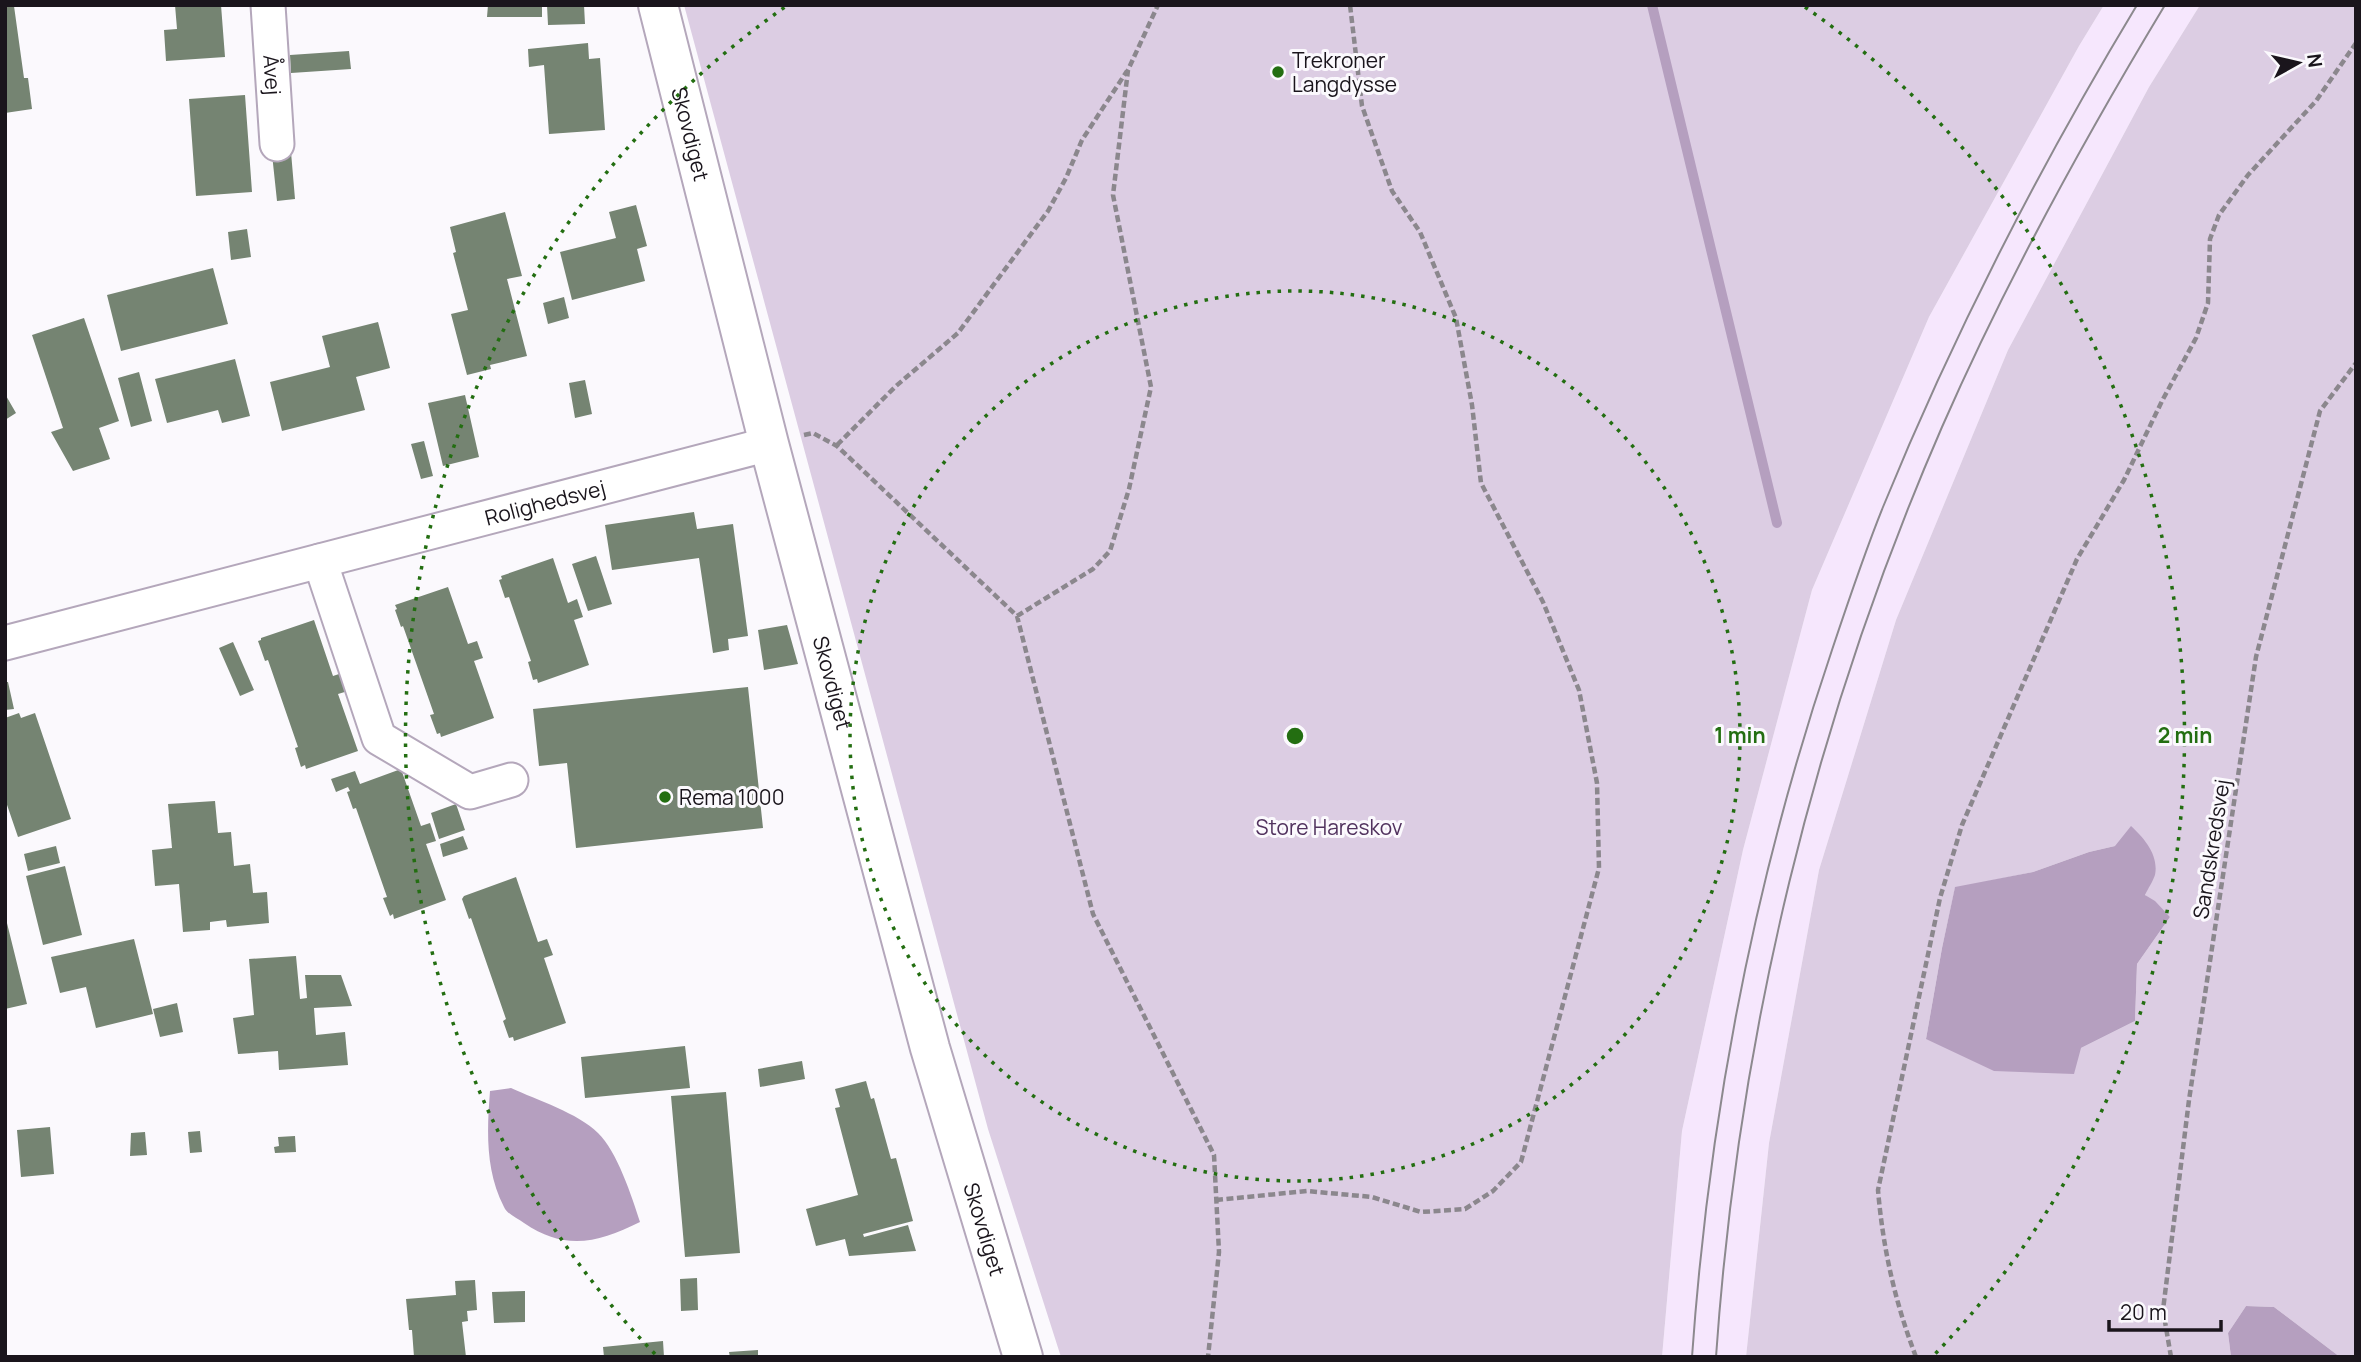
<svg xmlns="http://www.w3.org/2000/svg" width="2361" height="1362" viewBox="0 0 2361 1362" font-family="Manrope,sans-serif">
<style>
.built{fill:#f6e7fd}
.green{fill:#dccde3;fill-rule:evenodd}
.water{fill:#b59fbf}
.lines{fill:none;stroke-linecap:round;stroke-linejoin:round}
.stream{stroke:#b59fbf;stroke-width:10}
.building{fill:#758472}
.street-casing{stroke:#b4a7bb;stroke-width:37}
.secondary-casing{stroke:#b4a7bb;stroke-width:42}
.path{stroke:#8b878d;stroke-width:4.5;stroke-dasharray:7 3.5;stroke-linecap:butt}
.street{stroke:#fff;stroke-width:33}
.secondary{stroke:#fff;stroke-width:38}
.tram{stroke:#8c898e;stroke-width:2}
.ring{fill:none;stroke:#236e11;stroke-width:3.5;stroke-dasharray:3.5 7}
.poi-dot{fill:#236e11;stroke:#fbf9fd;stroke-width:2.5}
.labels{text-anchor:middle;dominant-baseline:central;stroke-width:6;stroke-linejoin:round;paint-order:stroke}
.poi-label{font-size:21px;fill:#1a151c;stroke:#fbf9fd;text-anchor:start}
.street-label{font-size:21px;fill:#1a151c;stroke:#fbf9fd}
.park-label{font-size:21px;fill:#51325e;stroke:#fbf9fd}
.centre{fill:#236e11;stroke:#fbf9fd;stroke-width:3.5}
.ring-label{font-size:21px;text-anchor:middle;font-weight:bold;fill:#236e11;stroke:#fbf9fd;stroke-width:6;stroke-linejoin:round;paint-order:stroke}
</style>
<rect width="100%" height="100%" fill="#fbf9fd"/>
<!-- built -->
<path class="built" d="M 2104,5 L 2200,5 L 2149,87 L 2008,350 L 1896,620 L 1819,870 L 1769,1143 L 1746,1357 L 1662,1357 L 1682,1131 L 1743,850 L 1812,590 L 1929,317 L 2079,46 Z"/>
<!-- green -->
<path class="green" d="M 684,5 L 2104,5 L 2079,46 L 1929,317 L 1812,590 L 1743,850 L 1682,1131 L 1662,1357 L 1061,1357 L 988,1129 Z
M 2200,5 L 2356,5 L 2356,1357 L 2340,1357 L 2274,1307 L 2246,1306 L 2228,1333 L 2231,1357 L 1746,1357 L 1769,1143 L 1819,870 L 1896,620 L 2008,350 L 2149,87 ZM 2115,846 L 2155,874 L 2145,895 L 2170,917 L 2137,964 L 2135,1021 L 2081,1048 L 1926,1039 L 1942,948 L 1955,888 L 2033,872 L 2089,852 Z"/>
<!-- water -->
<path class="water" d="M 2131,826 C 2144,838 2159,855 2155,875 C 2153,881 2148,889 2145,895 L 2155,901 L 2170,917 L 2137,964 L 2135,1021 L 2081,1048 L 2074,1074 L 1994,1071 L 1926,1039 L 1942,948 L 1955,887 L 2033,872 L 2089,852 L 2115,846 Z
M 511,1088 C 537,1100 578,1113 598,1133 C 617,1151 632,1197 640,1222 C 598,1243 565,1251 524,1223 C 517,1218 507,1214 504,1207 C 485,1170 487,1130 490,1091 Z
M 2246,1306 L 2274,1307 L 2340,1357 L 2231,1357 L 2228,1333 Z"/>
<g class="lines">
<!-- stream -->
<path class="stream" d="M 1652,5 L 1777,523"/>
</g>
<!-- building -->
<path class="building" d="M 175,5 L 221,5 L 225,57 L 166,61 L 164,30 L 177,29 Z
M 488,5 L 542,5 L 542,17 L 487,17 Z
M 547,5 L 584,5 L 585,24 L 548,25 Z
M 14,6 L 24,78 L 28,78 L 32,109 L 5,113 L 5,7 Z
M 588,43 L 589,59 L 600,58 L 605,130 L 549,134 L 544,65 L 529,67 L 528,49 Z
M 349,51 L 351,69 L 291,73 L 290,55 Z
M 245,95 L 252,192 L 196,196 L 189,99 Z
M 291,152 L 295,199 L 277,201 L 272,154 Z
M 636,205 L 647,246 L 637,249 L 645,281 L 572,300 L 560,252 L 616,238 L 609,212 Z
M 505,212 L 522,276 L 507,279 L 527,356 L 490,365 L 491,369 L 467,375 L 451,314 L 468,310 L 453,253 L 456,252 L 450,227 Z
M 247,229 L 251,257 L 231,260 L 228,232 Z
M 213,268 L 228,324 L 121,351 L 107,295 Z
M 564,297 L 569,318 L 548,324 L 543,303 Z
M 84,318 L 119,421 L 99,428 L 110,459 L 73,471 L 51,432 L 63,428 L 32,335 Z
M 378,322 L 390,368 L 356,377 L 365,410 L 282,431 L 270,382 L 330,367 L 322,336 Z
M 235,359 L 250,416 L 222,423 L 218,410 L 167,423 L 155,379 Z
M 139,372 L 152,421 L 131,427 L 118,378 Z
M 585,380 L 592,414 L 575,418 L 569,383 Z
M 5,394 L 16,413 L 5,420 Z
M 465,395 L 479,457 L 443,466 L 428,403 Z
M 424,441 L 433,476 L 421,479 L 411,444 Z
M 694,512 L 697,529 L 733,524 L 748,636 L 728,639 L 729,650 L 713,653 L 699,558 L 612,570 L 605,525 Z
M 596,556 L 612,604 L 588,611 L 572,564 Z
M 553,558 L 568,603 L 577,599 L 583,617 L 574,620 L 589,665 L 538,683 L 537,679 L 533,680 L 528,662 L 531,661 L 509,597 L 505,598 L 499,580 L 502,579 L 501,576 Z
M 448,587 L 468,644 L 477,641 L 483,658 L 474,661 L 494,718 L 441,737 L 440,733 L 437,734 L 430,715 L 434,714 L 403,626 L 401,627 L 395,610 L 397,609 L 395,605 Z
M 314,620 L 333,676 L 342,673 L 348,691 L 338,694 L 358,751 L 306,769 L 305,765 L 301,767 L 295,748 L 298,747 L 268,660 L 265,661 L 258,641 L 261,640 L 261,638 Z
M 787,625 L 798,664 L 764,670 L 758,630 Z
M 233,642 L 254,690 L 240,696 L 219,648 Z
M 5,682 L 8,682 L 14,709 L 5,710 Z
M 748,687 L 763,828 L 576,848 L 567,763 L 539,766 L 533,709 Z
M 19,713 L 21,718 L 35,713 L 71,819 L 18,837 L 5,799 L 5,718 Z
M 401,769 L 421,826 L 430,823 L 436,841 L 426,844 L 446,900 L 394,919 L 393,914 L 390,916 L 383,898 L 387,897 L 356,808 L 353,809 L 347,792 L 350,791 L 348,787 L 336,792 L 331,779 L 355,771 L 360,784 Z
M 215,801 L 218,833 L 231,832 L 234,866 L 250,864 L 253,893 L 267,892 L 269,923 L 227,927 L 226,920 L 210,922 L 210,930 L 183,932 L 179,884 L 155,886 L 152,850 L 172,848 L 168,804 Z
M 456,804 L 465,830 L 439,839 L 431,813 Z
M 463,836 L 468,849 L 443,857 L 440,844 Z
M 56,846 L 60,863 L 28,871 L 24,854 Z
M 65,866 L 82,935 L 43,945 L 26,876 Z
M 516,877 L 538,942 L 547,939 L 553,955 L 544,958 L 566,1023 L 514,1041 L 513,1037 L 509,1038 L 503,1021 L 506,1019 L 471,918 L 469,919 L 462,899 L 464,896 Z
M 5,915 L 27,1004 L 5,1009 Z
M 134,939 L 153,1014 L 96,1028 L 86,987 L 60,993 L 51,957 Z
M 296,956 L 300,999 L 307,998 L 305,975 L 341,975 L 352,1006 L 314,1008 L 316,1035 L 345,1032 L 348,1065 L 279,1070 L 278,1051 L 238,1054 L 233,1018 L 254,1015 L 249,959 Z
M 177,1003 L 183,1032 L 160,1037 L 153,1009 Z
M 685,1046 L 690,1088 L 585,1098 L 581,1057 Z
M 802,1061 L 805,1079 L 760,1087 L 758,1069 Z
M 866,1081 L 871,1099 L 874,1098 L 891,1159 L 896,1158 L 913,1221 L 863,1234 L 864,1237 L 908,1225 L 916,1251 L 849,1256 L 845,1239 L 816,1246 L 806,1209 L 858,1195 L 835,1108 L 840,1107 L 835,1089 Z
M 726,1092 L 740,1253 L 685,1257 L 671,1096 Z
M 50,1127 L 54,1174 L 21,1177 L 17,1130 Z
M 200,1131 L 202,1152 L 190,1153 L 188,1132 Z
M 145,1132 L 147,1155 L 130,1156 L 131,1133 Z
M 295,1136 L 296,1152 L 275,1153 L 274,1147 L 279,1146 L 278,1137 Z
M 697,1278 L 698,1310 L 681,1311 L 680,1279 Z
M 475,1280 L 477,1310 L 467,1311 L 468,1321 L 462,1322 L 466,1357 L 414,1357 L 412,1330 L 409,1330 L 406,1299 L 456,1295 L 455,1281 Z
M 525,1291 L 525,1322 L 494,1323 L 492,1292 Z
M 663,1341 L 664,1357 L 604,1357 L 603,1347 Z
M 758,1350 L 758,1357 L 730,1357 L 729,1352 Z"/>
<g class="lines">
<!-- street casing -->
<g class="street-casing">
<g id="street">
<path id="s1" d="M 268,5 L 277,144"/>
<path d="M 320,561 L 379,738 L 470,792 L 511,780"/>
<path id="s2" d="M 5,643 L 769,444"/>
</g>
</g>
<!-- secondary casing -->
<g class="secondary-casing">
<g id="secondary">
<path id="s3" d="M 658,5 L 769,444 L 930,1048 L 1023,1357"/>
</g>
</g>
<!-- path -->
<path class="path" d="M 804,435 L 813,433 L 837,446 L 1017,616 L 1093,914 L 1214,1155 L 1219,1252 L 1208,1357
M 837,445 L 896,386 L 958,333 L 1048,211 L 1066,178 L 1082,140 L 1127,71
M 1017,616 L 1093,569 L 1110,551 L 1129,489 L 1151,387 L 1113,195 L 1128,70 L 1158,5
M 1216,1200 L 1307,1191 L 1372,1197 L 1421,1212 L 1465,1209 L 1493,1191 L 1521,1162 L 1599,868 L 1597,783 L 1579,690 L 1543,602 L 1481,483 L 1472,405 L 1456,318 L 1420,232 L 1392,191 L 1362,106 L 1350,5
M 1916,1357 C 1895,1302 1883,1249 1878,1190 L 1940,898 L 1962,825 L 2077,559 L 2124,480 L 2162,401 L 2196,338 L 2208,303 L 2210,239 L 2219,215 L 2248,175 L 2316,101 L 2356,43
M 2171,1357 L 2163,1310 L 2189,1100 L 2256,657 L 2320,411 L 2356,363"/>
<!-- street -->
<use href="#street" class="street"/>
<!-- secondary -->
<use href="#secondary" class="secondary"/>
<!-- tram -->
<path class="tram" d="M 1692,1357 C 1709,1115 1754,880 1832,650 C 1848,602 1864,554 1883,507 C 1954,333 2040,166 2137,5
M 1716,1357 C 1738,1037 1814,721 1942,427 C 2006,281 2083,141 2165,5"/>
</g>
<!-- distance rings -->
<g class="ring">
<circle cx="1295" cy="736" r="445"/>
<path d="M655 1354A890 890 0 0 1 785 7M1805 7A890 890 0 0 1 1935 1354"/>
</g>
<!-- markers -->
<g class="poi-dot">
<circle cx="1278" cy="72" r="7"/>
<circle cx="665" cy="797" r="7"/>
</g>
<g class="labels">
<!-- poi labels -->
<g class="poi-label">
<text x="1292" y="60">Trekroner<tspan x="1292" dy="24">Langdysse</tspan></text>
<text x="679" y="797">Rema 1000</text>
</g>
<!-- street labels -->
<g class="street-label">
<text stroke="none"><textPath href="#s1" startOffset="70">Åvej</textPath></text>
<text stroke="none"><textPath href="#s3" startOffset="133">Skovdiget</textPath></text>
<text stroke="none"><textPath href="#s2" startOffset="558">Rolighedsvej</textPath></text>
<text stroke="none"><textPath href="#s3" startOffset="700">Skovdiget</textPath></text>
<text transform="translate(2211 849) rotate(-81)">Sandskredsvej</text>
<text stroke="none"><textPath href="#s3" startOffset="1267">Skovdiget</textPath></text>
</g>
<!-- park labels -->
<g class="park-label">
<text x="1329" y="827">Store Hareskov</text>
</g>
</g>
<circle cx="1295" cy="736" r="10" class="centre"/>
<g class="ring-label">
<text x="1740" y="743">1 min</text>
<text x="2185" y="743">2 min</text>
</g>
<!-- border -->
<rect width="2361" height="1362" fill="none" stroke="#1a151c" stroke-width="14"/>
<!-- north arrow -->
<g transform="translate(2298 63) rotate(82)" stroke="#fbf9fd" stroke-width="5" paint-order="stroke">
<path d="M0-5L12 26L0 18L-12 26Z" fill="#1a151c"/>
<text y="-10" font-size="19" font-weight="bold" text-anchor="middle" fill="#1a151c">N</text>
</g>
<!-- scale -->
<path d="M2109 1320v10h112v-10" fill="none" stroke="#1a151c" stroke-width="3.5"/>
<text x="2120" y="1320" font-size="21" fill="#1a151c" stroke="#fbf9fd" stroke-width="5" paint-order="stroke">20 m</text>
</svg>
